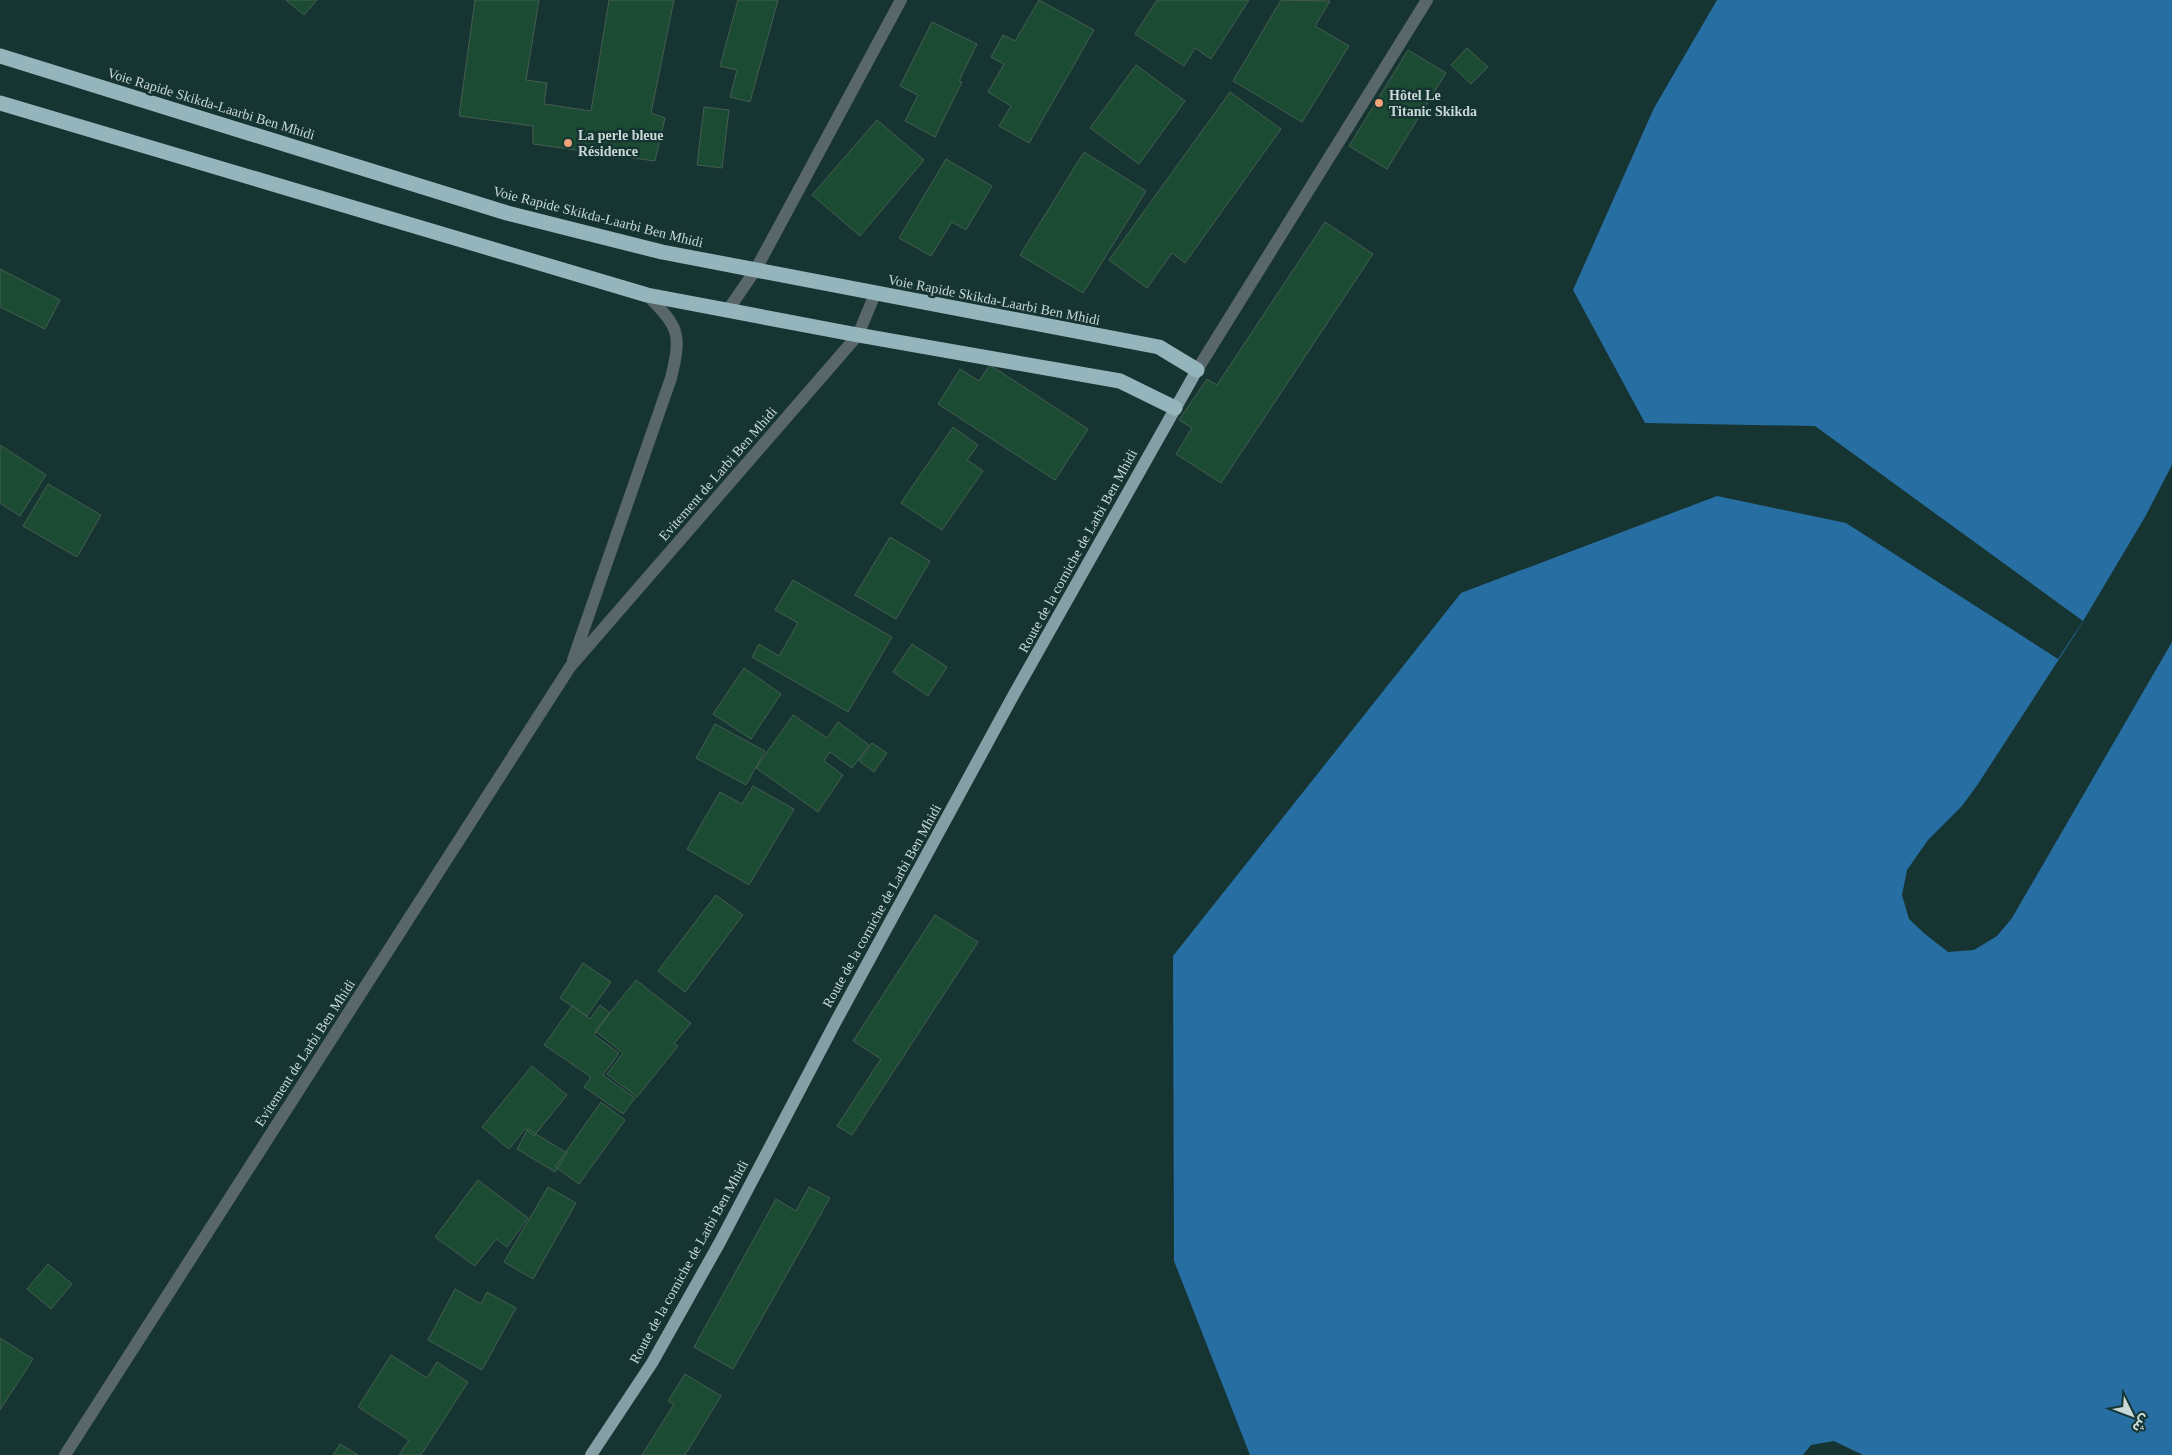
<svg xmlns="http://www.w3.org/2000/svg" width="2172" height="1455" viewBox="0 0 2172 1455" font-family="'Times New Roman','Noto Sans Arabic',serif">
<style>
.water{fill:#276ea3}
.pier{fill:#163431}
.building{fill:#1c4b34;stroke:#455d50}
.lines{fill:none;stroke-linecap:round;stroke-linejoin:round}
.minor{stroke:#5a676a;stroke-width:12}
.major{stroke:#859fa6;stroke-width:12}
.highway{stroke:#95b5bd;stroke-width:15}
.poi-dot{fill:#f0a27a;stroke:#163431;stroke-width:2}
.labels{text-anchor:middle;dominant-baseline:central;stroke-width:5;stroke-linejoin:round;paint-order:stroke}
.poi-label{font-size:14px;font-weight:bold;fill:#c8d9d7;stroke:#163431;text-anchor:start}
.street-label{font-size:14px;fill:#c8d9d7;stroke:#163431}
</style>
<rect width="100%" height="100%" fill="#163431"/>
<!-- water -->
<path class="water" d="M 1717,0 L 2172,0 L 2172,1455 L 1250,1455 L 1174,1261 L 1173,956 L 1461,593 L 1717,496 L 1846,523 L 2058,659 L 2083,621 L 1815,426 L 1645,423 L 1573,290 L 1654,108 Z"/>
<!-- pier -->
<path class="pier" d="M 2172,465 L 2172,642 L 2012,918 L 1997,936 L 1974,950 L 1948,952 L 1925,934 L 1909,919 L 1902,895 L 1907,870 L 1928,840 L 1962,806 L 1978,784 L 2076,633 L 2145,517 Z
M 1834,1441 L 1863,1455 L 1803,1455 L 1811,1445 Z"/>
<!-- building -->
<path class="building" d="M 286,0 L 317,0 L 304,15 Z
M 475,0 L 539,0 L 526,80 L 547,83 L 544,104 L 591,111 L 609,0 L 674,0 L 651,113 L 665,118 L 655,161 L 533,144 L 533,126 L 459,116 Z
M 738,0 L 778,0 L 750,102 L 730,97 L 737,70 L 720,66 Z
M 1039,0 L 1094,30 L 1029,143 L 999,126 L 1011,106 L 988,92 L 1004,64 L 991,57 L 1003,35 L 1015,41 Z
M 1157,0 L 1249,0 L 1211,59 L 1195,48 L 1184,66 L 1135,34 Z
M 1281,0 L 1330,1 L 1315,26 L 1349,46 L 1302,122 L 1233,81 Z
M 932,22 L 977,44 L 959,81 L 962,82 L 935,137 L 905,121 L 918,95 L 900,86 Z
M 1467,48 L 1488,67 L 1471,84 L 1451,65 Z
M 1408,50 L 1446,73 L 1387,169 L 1349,146 Z
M 1136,65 L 1185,101 L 1139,164 L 1090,128 Z
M 1230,92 L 1281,129 L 1185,263 L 1172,253 L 1147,288 L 1109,260 Z
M 704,107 L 729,110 L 722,168 L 697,165 Z
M 877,120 L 924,160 L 860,236 L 812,195 Z
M 1084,152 L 1146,191 L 1083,293 L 1020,255 Z
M 946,159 L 992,186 L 966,230 L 952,222 L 931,256 L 899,238 Z
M 1325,222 L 1373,254 L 1221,483 L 1176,454 L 1192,428 L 1179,420 L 1207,379 L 1217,385 Z
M 0,269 L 60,300 L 45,329 L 0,307 Z
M 990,365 L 1088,429 L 1055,480 L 938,404 L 960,369 L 979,381 Z
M 953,427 L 978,445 L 967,460 L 983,471 L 942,530 L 901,503 Z
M 0,445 L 46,475 L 20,516 L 0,503 Z
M 48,484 L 101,515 L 77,557 L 23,526 Z
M 890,537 L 930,561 L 896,619 L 855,595 Z
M 793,580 L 892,637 L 848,712 L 752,657 L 759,644 L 779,656 L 798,623 L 775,610 Z
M 912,644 L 947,667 L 928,696 L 893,672 Z
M 744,668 L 781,694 L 751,739 L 713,714 Z
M 793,715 L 827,738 L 838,722 L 869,745 L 852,768 L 830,752 L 824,761 L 843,775 L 818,812 L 756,768 Z
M 715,724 L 765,751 L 746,785 L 696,758 Z
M 872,743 L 887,753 L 874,772 L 859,761 Z
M 753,786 L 794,809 L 749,885 L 687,849 L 720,792 L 742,804 Z
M 716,895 L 743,915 L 685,992 L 658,971 Z
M 935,915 L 978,942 L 852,1135 L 837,1126 L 881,1059 L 853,1041 Z
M 583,963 L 611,982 L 587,1016 L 560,998 Z
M 636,980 L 691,1023 L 674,1044 L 678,1046 L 637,1097 L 607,1074 L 623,1053 L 595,1031 Z
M 600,1005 L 610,1013 L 594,1035 L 619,1053 L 603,1075 L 635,1098 L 623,1114 L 584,1087 L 591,1077 L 544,1045 L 572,1006 L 590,1019 Z
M 532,1066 L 567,1095 L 534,1136 L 525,1129 L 509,1149 L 482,1127 Z
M 601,1102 L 625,1120 L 579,1184 L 555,1167 Z
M 528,1129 L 567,1153 L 555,1172 L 517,1149 Z
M 478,1180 L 528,1218 L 507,1247 L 496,1239 L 475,1266 L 435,1237 Z
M 548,1187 L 576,1203 L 533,1279 L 504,1262 Z
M 809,1187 L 830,1198 L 733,1369 L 694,1347 L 776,1199 L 796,1211 Z
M 48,1264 L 72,1284 L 51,1309 L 27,1289 Z
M 455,1289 L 481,1304 L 487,1292 L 516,1308 L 482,1370 L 428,1340 Z
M 0,1338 L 33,1359 L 0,1410 Z
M 391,1355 L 427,1378 L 437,1362 L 468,1382 L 421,1455 L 399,1455 L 409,1440 L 358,1407 Z
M 685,1374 L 721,1396 L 685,1455 L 642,1455 L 674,1404 L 668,1401 Z
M 340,1444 L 358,1455 L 333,1455 Z"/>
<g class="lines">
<!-- minor -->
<path class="minor" d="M 728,310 L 756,269 L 901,0
M 1197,370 L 1427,0
M 573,660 L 671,378 C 682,333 679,327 647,295
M 65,1455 L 570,667 L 858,335 L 875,294"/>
<!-- major -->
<path class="major" d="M 591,1455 L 652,1363 L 720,1242 L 835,1023 L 1013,696 L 1197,370"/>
<!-- highway -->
<path class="highway" d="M 0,56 L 507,213 L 662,252 L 1159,347 L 1197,370
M 0,103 L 647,295 L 858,335 L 1120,381 L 1175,408"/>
</g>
<!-- markers -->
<g class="poi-dot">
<circle cx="1379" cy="103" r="5"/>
<circle cx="568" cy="143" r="5"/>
</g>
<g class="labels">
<!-- poi labels -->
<g class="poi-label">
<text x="1389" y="95">Hôtel Le<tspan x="1389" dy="16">Titanic Skikda</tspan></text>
<text x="578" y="135">La perle bleue<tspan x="578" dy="16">Résidence</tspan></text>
</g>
<!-- street labels -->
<g class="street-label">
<text transform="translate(211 104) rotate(17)">Voie Rapide Skikda-Laarbi Ben Mhidi</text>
<text transform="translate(598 217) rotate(14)">Voie Rapide Skikda-Laarbi Ben Mhidi</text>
<text transform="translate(994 300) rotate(11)">Voie Rapide Skikda-Laarbi Ben Mhidi</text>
<text transform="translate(718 474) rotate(-49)">Evitement de Larbi Ben Mhidi</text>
<text transform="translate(1078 551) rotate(-61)">Route de la corniche de Larbi Ben Mhidi</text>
<text transform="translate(882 906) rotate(-61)">Route de la corniche de Larbi Ben Mhidi</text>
<text transform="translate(305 1053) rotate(-57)">Evitement de Larbi Ben Mhidi</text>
<text transform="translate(689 1262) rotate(-61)">Route de la corniche de Larbi Ben Mhidi</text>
</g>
</g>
<!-- north arrow -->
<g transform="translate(2132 1415) rotate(132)" stroke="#163431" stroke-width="4" paint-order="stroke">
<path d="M0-4L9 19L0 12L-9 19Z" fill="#c8d9d7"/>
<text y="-8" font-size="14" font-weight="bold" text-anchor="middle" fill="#c8d9d7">ش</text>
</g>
</svg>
